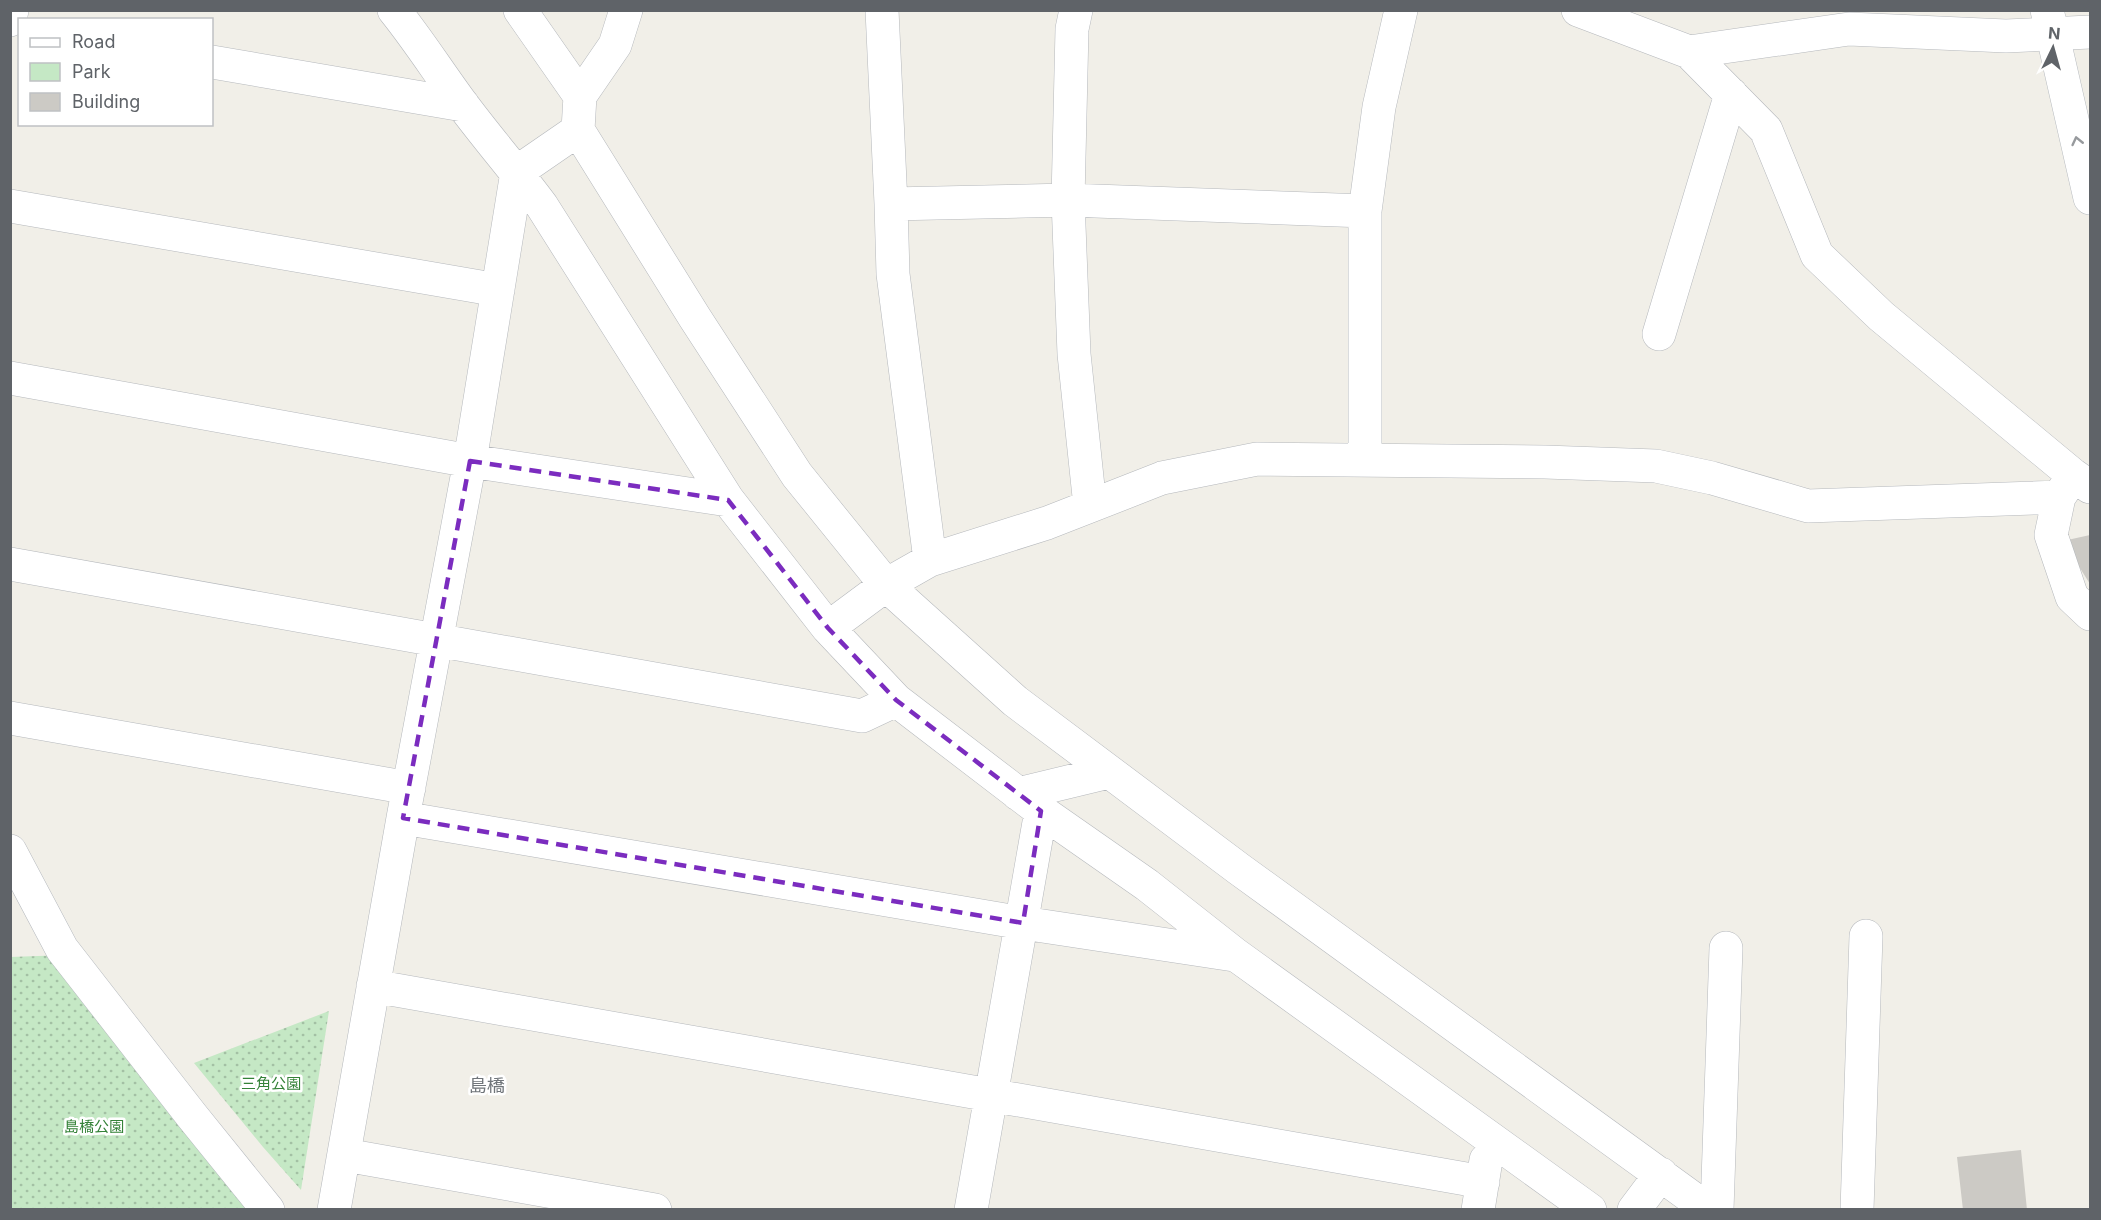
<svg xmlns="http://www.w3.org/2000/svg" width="2101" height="1220" viewBox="0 0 2101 1220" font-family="Inter,'Noto Sans JP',sans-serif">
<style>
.green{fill:url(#green-dots)}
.building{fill:#cccac5}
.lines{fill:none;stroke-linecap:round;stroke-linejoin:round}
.street-casing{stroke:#b5b8bc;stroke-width:34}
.secondary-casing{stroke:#b6babf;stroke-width:34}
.street{stroke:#fff;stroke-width:33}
.secondary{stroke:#fff;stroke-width:33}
.oneway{stroke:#979a9d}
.marked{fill:none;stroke:#7b2cbf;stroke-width:4.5;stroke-dasharray:12 8;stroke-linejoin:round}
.labels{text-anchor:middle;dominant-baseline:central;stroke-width:5;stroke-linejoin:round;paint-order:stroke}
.park-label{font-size:15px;fill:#348238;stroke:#fff}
.quarter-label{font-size:18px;fill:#70757a;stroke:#fff}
</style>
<defs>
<pattern id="green-dots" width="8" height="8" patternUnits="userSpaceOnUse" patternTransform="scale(1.5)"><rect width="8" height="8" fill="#c5e8c5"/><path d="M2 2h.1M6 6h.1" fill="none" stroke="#a3c0a4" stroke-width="1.8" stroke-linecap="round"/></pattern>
</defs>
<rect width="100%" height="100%" fill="#f1efe8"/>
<!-- green -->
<path class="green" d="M 66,955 L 269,1209 L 11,1209 L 10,957 Z
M 329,1011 L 301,1190 L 263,1147 L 194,1063 Z"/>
<!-- building -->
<path class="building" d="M 2090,535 L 2090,584 L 2063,541 Z
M 2021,1150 L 2027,1210 L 1963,1210 L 1957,1157 Z"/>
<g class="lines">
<!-- street casing -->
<g class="street-casing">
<path id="street" d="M 394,10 C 419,41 439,73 462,104 C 488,139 516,171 542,206 L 728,500 L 828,628 L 896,700 L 1041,811 L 1147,885 L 1236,955 L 1590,1210
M 882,10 L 891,204 L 1068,200 L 1365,211
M 1076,10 L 1072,29 L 1068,200 L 1074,354 L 1090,506
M 1578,10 L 1689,52 L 1766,130 L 1817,255 L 1881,316 L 2073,475 L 2090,487
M 1689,52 L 1849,29 L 2006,36 L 2090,32
M 212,62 L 463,105
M 580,96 L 615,45 L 626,10
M 578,130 L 695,318 L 797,475 L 886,585 L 1015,701 L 1239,869 L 1709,1210
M 891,204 L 893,274 L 930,560
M 10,206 L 498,290
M 1659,334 L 1731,94
M 10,378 L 470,461 L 728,500
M 1365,459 L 1365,211 L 1379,107 L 1401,10
M 2071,479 L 2059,497 L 2051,535 L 2072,597 L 2090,614
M 10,564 L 862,716 L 896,700
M 828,628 L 886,585 L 930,560 L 1047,523 L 1162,478 L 1257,459 L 1545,462 L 1656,466 L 1712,478 L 1808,506 L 2059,497
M 10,718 L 409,788
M 1018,794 L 1109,772
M 403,818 L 1023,923 L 1234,955
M 373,986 L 1483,1182
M 345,1155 L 655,1210
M 334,1210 L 403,818 L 470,461 L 517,172 L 578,130 L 580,96 L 520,10
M 971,1210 L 1041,811
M 1478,1210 L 1486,1160
M 1634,1210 L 1661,1174
M 1717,1210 L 1726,948
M 1857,1210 L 1866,936"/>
</g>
<!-- secondary casing -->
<g class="secondary-casing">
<path id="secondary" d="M 2047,10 L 2090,198
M 10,20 L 12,10
M 10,851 L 62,949 L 192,1116 L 268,1210"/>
</g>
<!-- street -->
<use href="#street" class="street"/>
<!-- secondary -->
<use href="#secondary" class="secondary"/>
</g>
<!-- one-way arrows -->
<defs><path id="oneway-chevron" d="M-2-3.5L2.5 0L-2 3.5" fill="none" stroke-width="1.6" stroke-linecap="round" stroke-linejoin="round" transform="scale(1.5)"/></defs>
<use class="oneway" href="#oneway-chevron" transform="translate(2077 141) rotate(-103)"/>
<!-- marked area -->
<path class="marked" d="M 470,461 L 728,500 L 828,628 L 896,700 L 1041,811 L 1023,923 L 403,818 Z"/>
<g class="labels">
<!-- park labels -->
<g class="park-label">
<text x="271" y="1083">三角公園</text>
<text x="94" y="1126">島橋公園</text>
</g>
<!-- quarter labels -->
<g class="quarter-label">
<text x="487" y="1085">島橋</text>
</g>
</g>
<!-- border -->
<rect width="2101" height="1220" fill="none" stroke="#5f6368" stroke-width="24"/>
<!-- legend -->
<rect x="18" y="18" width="195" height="108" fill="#ffffff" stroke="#bfc1c3" stroke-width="1.5"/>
<rect x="30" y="38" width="30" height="9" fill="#ffffff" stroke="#bfc1c3" stroke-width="1.5"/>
<text x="72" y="48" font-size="18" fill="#5f6368">Road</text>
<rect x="30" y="63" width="30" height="18" fill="#c5e8c5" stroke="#bfc1c3" stroke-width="1.5"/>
<text x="72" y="78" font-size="18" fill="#5f6368">Park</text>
<rect x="30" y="93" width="30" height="18" fill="#cccac5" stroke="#bfc1c3" stroke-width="1.5"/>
<text x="72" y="108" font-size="18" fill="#5f6368">Building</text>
<!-- north arrow -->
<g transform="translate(2053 48) rotate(5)" stroke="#ffffff" stroke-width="4.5" paint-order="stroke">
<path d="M0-4.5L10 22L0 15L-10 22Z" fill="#5f6368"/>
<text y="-9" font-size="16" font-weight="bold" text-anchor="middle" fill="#5f6368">N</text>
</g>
</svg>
